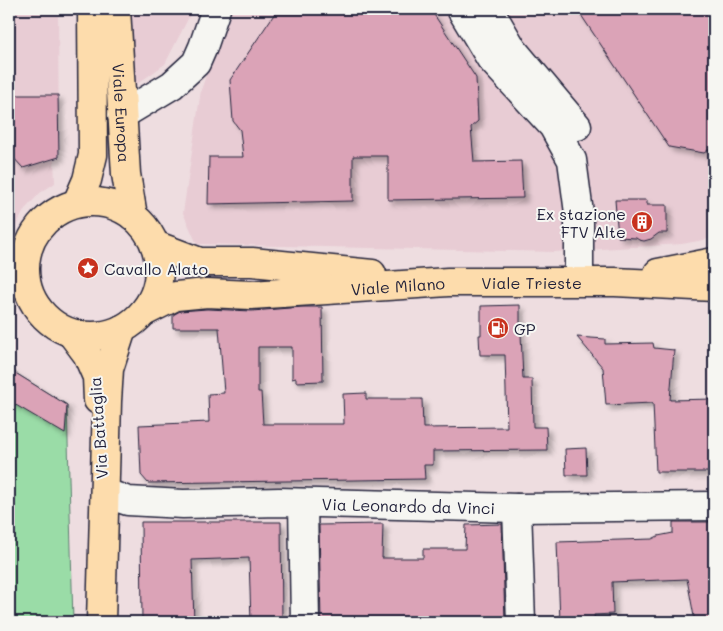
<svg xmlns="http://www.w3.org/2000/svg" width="723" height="631" viewBox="0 0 723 631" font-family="Mali,sans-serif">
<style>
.built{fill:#e8ccd4}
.green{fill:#9adca7;stroke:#5e7f71}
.building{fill:#dba3b7;stroke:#22223b;filter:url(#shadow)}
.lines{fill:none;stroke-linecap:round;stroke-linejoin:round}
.minor-casing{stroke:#22223b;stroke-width:31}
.major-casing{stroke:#22223b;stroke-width:31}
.minor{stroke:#f6f6f2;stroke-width:28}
.major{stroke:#fddcac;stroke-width:28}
.labels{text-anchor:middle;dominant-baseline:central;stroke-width:4;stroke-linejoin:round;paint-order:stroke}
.street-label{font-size:16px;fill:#22223b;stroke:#f6f6f2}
.poi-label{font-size:16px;fill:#22223b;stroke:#f6f6f2;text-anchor:start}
</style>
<defs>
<filter id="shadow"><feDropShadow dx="4.5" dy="4.5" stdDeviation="2.5" flood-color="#0004"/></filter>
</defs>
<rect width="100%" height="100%" fill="#eedde0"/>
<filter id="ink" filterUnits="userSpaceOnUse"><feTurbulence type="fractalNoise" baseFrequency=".02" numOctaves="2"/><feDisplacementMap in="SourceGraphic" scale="10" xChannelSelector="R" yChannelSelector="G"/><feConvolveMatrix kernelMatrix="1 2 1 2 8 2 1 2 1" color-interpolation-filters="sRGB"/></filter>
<g filter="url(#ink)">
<!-- built -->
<path class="built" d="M 9,9 L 58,9 L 59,157 L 54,159 L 55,183 L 40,193 L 25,209 L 11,235 L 9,244 Z
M 119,9 L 193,9 L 165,64 L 126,92 Z
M 229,9 L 714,9 L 714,238 L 682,244 L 554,252 L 197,244 L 183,213 L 201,90 Z"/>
<!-- green -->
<path class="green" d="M 9,369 L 67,405 L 73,622 L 9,622 Z"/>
<!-- building -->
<path class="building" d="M 577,9 L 714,9 L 714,146 L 704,153 L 669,147 Z
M 275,13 L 433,13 L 476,78 L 478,121 L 471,127 L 474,162 L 521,161 L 523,198 L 388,200 L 388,156 L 353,156 L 353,201 L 208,204 L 209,157 L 243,157 L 240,130 L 233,121 L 230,80 Z
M 9,95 L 58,95 L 59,157 L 23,168 L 11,155 L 12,139 L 9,139 Z
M 615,200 L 647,200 L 647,205 L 667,205 L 667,233 L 659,233 L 651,239 L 644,241 L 639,240 L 636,238 L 618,237 Z
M 520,305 L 520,334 L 521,334 L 523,379 L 532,379 L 533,427 L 546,427 L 547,450 L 433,451 L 433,465 L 424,465 L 425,479 L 148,483 L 141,475 L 139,425 L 209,422 L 208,394 L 224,393 L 219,328 L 173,328 L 173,315 L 180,311 L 207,309 L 252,311 L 302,307 L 322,307 L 323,381 L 296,382 L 296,378 L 292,379 L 292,347 L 258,347 L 258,392 L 261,392 L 263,424 L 344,424 L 343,394 L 366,393 L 366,399 L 422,399 L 423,428 L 507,427 L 505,355 L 480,355 L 479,335 L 481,335 L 481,306 Z
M 577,337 L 605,339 L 605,344 L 653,343 L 654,348 L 674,350 L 670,400 L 714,399 L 714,472 L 656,472 L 653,403 L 606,405 L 603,368 Z
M 9,369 L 67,405 L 65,434 L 9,401 Z
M 586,448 L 587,475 L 566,475 L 565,449 Z
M 141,522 L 281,522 L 282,622 L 251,622 L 249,558 L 192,560 L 194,622 L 142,622 Z
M 673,522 L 714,522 L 714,622 L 695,622 L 687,579 L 612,582 L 613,614 L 594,615 L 595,622 L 560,622 L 557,542 L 652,539 L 658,536 L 673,533 Z
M 383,524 L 382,558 L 423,558 L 423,549 L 465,549 L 466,525 L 502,524 L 505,622 L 321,622 L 319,525 Z"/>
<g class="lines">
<!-- minor casing -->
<g class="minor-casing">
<g id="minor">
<path d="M 461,9 L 491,59 L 553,126 L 572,160 L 579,213 L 579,281"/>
<path d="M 489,9 L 513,50 L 577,126"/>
<path d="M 122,115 L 172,85 L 196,63 L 203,47 L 216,9"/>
<path id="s1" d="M 105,493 L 128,501 L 183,504 L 279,502 L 517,508 L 714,506"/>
<path d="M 303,503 L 305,622"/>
<path d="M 517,508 L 521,622"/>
</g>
</g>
<!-- major casing -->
<g class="major-casing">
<g id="major">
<path id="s2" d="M 116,9 L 126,174 L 133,216"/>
<circle cx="92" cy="269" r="67"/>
<path d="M 77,203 L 87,180 L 93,155 L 92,9"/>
<path d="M 155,245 L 200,262 L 252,262 L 372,274"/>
<path d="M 658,273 L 714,262"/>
<path id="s3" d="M 144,312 L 176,296 L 207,293 L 251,295 L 448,282 L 615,282 L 714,287"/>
<path d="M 72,334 L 87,354 L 97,377 L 98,400"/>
<path d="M 101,622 L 107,401 L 109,369 L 122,329"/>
</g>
</g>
<!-- minor -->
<use href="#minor" class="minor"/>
<!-- major -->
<use href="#major" class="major"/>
</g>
</g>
<!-- icons -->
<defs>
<g id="building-disc" transform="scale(1.125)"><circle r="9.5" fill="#c8321e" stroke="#f6f6f2"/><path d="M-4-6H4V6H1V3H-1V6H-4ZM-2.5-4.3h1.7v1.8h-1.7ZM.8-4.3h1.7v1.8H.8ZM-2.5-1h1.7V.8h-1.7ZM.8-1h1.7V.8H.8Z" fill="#fff"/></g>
<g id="sight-disc" transform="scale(1.125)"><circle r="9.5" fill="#c8321e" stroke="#f6f6f2"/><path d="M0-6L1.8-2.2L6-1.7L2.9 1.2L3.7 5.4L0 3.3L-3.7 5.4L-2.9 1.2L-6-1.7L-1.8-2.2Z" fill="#fff"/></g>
<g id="fuel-disc" transform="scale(1.125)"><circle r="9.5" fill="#c8321e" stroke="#f6f6f2"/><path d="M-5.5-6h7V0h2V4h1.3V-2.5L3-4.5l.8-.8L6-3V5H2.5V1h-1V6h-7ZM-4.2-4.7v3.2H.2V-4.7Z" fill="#fff"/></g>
</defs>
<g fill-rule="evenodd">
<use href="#building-disc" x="642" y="222"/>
<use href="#sight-disc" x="88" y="268"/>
<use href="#fuel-disc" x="498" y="328"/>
</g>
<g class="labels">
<!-- street labels -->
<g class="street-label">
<text stroke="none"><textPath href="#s2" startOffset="104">Viale Europa</textPath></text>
<text stroke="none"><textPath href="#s3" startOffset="392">Viale Trieste</textPath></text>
<text stroke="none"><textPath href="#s3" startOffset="258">Viale Milano</textPath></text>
<text transform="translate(98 428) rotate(-94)">Via Battaglia</text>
<text stroke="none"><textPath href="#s1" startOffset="305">Via Leonardo da Vinci</textPath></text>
</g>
<!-- poi labels -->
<g class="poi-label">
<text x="626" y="213" text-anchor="end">Ex stazione<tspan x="626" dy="18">FTV Alte</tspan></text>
<text x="104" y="268">Cavallo Alato</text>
<text x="514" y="328">GP</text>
</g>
</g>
<!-- margin -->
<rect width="723" height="631" fill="none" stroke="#f6f6f2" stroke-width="30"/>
<rect x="15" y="15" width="693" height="601" fill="none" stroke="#22223b" stroke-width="2" filter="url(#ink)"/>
</svg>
